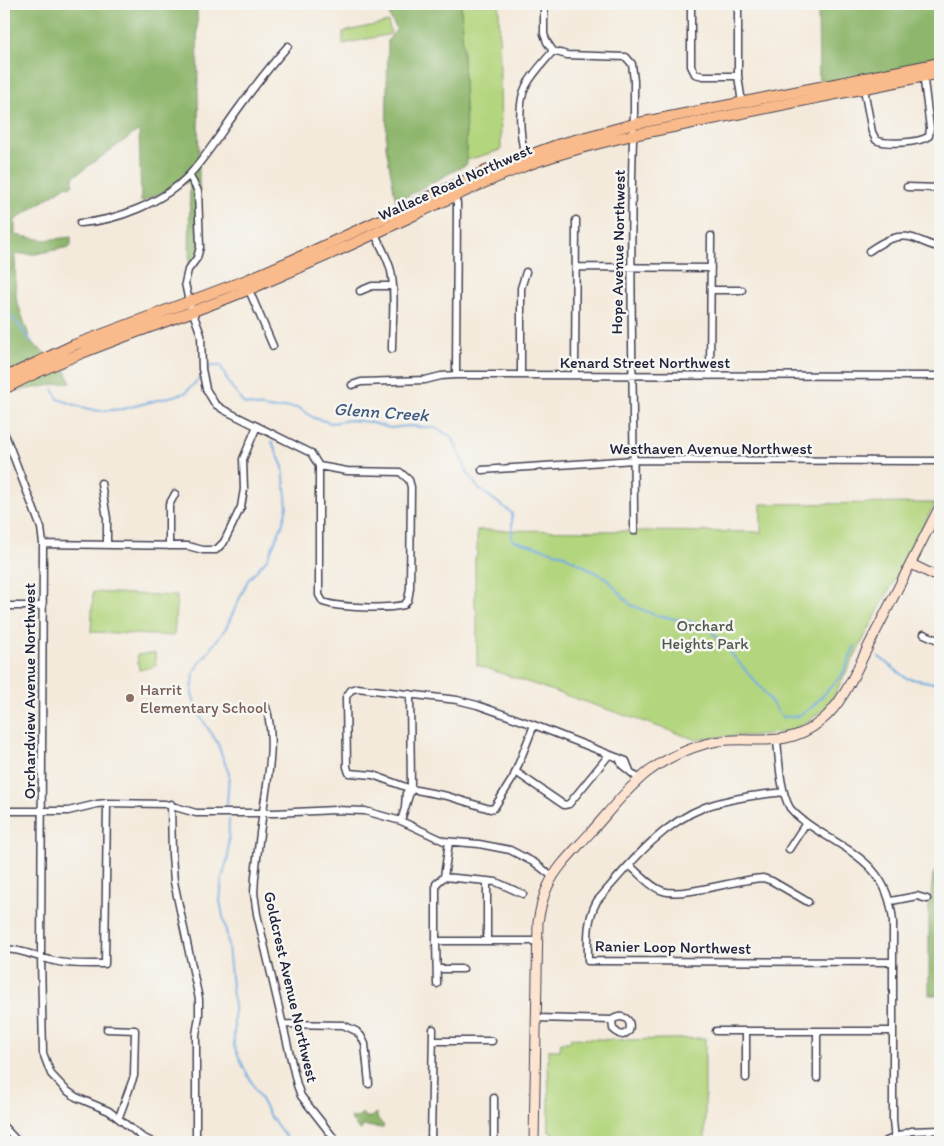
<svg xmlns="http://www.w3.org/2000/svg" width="944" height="1146" viewBox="0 0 944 1146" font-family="Itim,sans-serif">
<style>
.green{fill:#b3d57d;stroke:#6a7c5c}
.forest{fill:#8eb66c;stroke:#586c54}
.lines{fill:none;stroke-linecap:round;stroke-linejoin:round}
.stream{stroke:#72ace2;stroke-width:2}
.street-casing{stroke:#424053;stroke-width:9}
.secondary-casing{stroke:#424053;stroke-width:11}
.primary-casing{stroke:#424053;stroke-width:12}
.street{stroke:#fff;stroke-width:6}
.secondary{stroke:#fde4d1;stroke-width:9}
.primary{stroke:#fabb8c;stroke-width:10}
.education-dot{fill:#8d6e63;stroke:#f6f6f2;stroke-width:2}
.labels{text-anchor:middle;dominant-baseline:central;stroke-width:5;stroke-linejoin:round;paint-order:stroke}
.street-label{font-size:16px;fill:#22223b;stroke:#f6f6f2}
.park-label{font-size:16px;fill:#4e584f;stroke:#f6f6f2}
.education-label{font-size:16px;fill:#785e54;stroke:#f6f6f2;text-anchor:start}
.water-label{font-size:18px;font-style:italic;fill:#42597e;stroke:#f6f6f2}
</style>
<rect width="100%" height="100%" fill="#f6f6f2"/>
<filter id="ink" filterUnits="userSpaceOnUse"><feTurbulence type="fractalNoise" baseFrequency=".02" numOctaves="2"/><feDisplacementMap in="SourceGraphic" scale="10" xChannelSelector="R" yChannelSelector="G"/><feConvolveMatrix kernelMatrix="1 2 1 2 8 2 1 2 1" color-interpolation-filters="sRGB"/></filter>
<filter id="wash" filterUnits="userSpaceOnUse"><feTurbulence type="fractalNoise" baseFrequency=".0096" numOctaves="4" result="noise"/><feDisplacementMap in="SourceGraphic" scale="20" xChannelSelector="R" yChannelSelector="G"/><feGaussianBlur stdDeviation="1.12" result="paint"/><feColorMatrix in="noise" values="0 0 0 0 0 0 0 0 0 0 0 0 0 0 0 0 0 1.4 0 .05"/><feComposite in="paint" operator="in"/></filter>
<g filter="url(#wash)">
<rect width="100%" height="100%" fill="#f4eadb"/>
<!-- green -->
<path class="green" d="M 461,4 L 499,4 L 501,150 L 467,160 Z
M 388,22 L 391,34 L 343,44 L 343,32 Z
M 935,503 L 832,699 C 792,749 751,729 697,740 L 477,665 L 477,613 L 475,606 L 475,557 L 477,556 L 477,530 L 761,532 L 761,504 Z
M 93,592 L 177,596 L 174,636 L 91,632 Z
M 155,653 L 156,666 L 139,670 L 137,655 Z
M 571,1038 L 623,1040 L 705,1038 L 705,1142 L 553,1142 L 552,1132 L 549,1132 L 548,1050 L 560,1050 L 561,1042 L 570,1042 Z"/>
<!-- forest -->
<path class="forest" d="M 4,4 L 197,4 L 200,260 L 189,264 L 190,181 L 141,202 L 139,130 L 73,177 L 73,184 L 70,187 L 67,185 L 15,220 L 15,235 L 45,240 L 71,237 L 71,246 L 69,247 L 36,254 L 15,254 L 16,298 L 31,342 L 65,369 L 71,382 L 4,393 Z
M 388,4 L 461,4 L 467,164 L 396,202 L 386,147 L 388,40 L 397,29 L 390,18 Z
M 818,4 L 940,4 L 940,63 L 819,90 Z
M 940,863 L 940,995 L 929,995 L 929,900 L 931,895 L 933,875 Z
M 362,1113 L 365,1117 L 371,1117 L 377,1113 L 377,1118 L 384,1126 L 383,1128 L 363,1126 L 361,1130 L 356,1127 L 355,1123 L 352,1122 L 350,1117 L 357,1118 Z"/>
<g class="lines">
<!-- stream -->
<path class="stream" d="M 4,307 L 32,342
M 204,373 L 210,366 L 221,366 L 228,382 L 244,404 L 275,409 L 287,407 L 299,408 L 314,418 L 332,423 L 350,420 L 369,422 L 390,428 L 409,426 L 436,428 L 452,437 L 468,473 L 478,488 L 512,513 L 512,540 L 562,554 L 606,578 L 631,605 L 655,615 L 706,625 L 761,688 L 782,717 L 798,716 L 812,707 L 842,675 L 855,646
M 53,389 L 58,399 L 81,407 L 99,411 L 123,409 L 185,393 L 201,377
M 879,657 L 906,678 L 940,684
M 227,805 L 229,774 L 217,742 L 198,713 L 192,694 L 194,671 L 226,628 L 248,580 L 267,559 L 282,526 L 287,507 L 283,467 L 272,442
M 229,819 L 228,857 L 222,878 L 220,901 L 227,936 L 234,1007 L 234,1046 L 243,1066 L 270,1116 L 290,1142"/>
</g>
</g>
<g filter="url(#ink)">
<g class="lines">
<!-- street casing -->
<g class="street-casing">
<path id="street" d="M 544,4 L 544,34 L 547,42 L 553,51 L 567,55 L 626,57 L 632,64 L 634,81 L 634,112 C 628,252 634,391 634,531
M 691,4 L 691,66 L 695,74 L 703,76 L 738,76
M 738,4 L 738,76 L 742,103
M 864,89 L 872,132 L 876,140 C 886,145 920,143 929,136 L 930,128 L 923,73
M 525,156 C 520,137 517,103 526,86 C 533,73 544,62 553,51
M 189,175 L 198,191 L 200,247 L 197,258 L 188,270 L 185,283 L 189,302 L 201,335 L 202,369 L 206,389 L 215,404 L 224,410 L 311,453 L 319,466
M 907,187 L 940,188
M 454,196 L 457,203 L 456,375
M 80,223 C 117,221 164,202 190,174 C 208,154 222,131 238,109 C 254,87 270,66 288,46
M 374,232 C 380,245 388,258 391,271 C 396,296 392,324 392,349
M 869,251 C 882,242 897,233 913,238 C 923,241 930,246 940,247
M 576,267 L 711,268
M 249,290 L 273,346
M 711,290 L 742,290
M 360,291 L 372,286 L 392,286
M 521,375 L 521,288 L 526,272
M 575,375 L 576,220
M 710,376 L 711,236
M 352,385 L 361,382 L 425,380 L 441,376 L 456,375 L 940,376
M 4,432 L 41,528 L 43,544 L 41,957 L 43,1053 L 51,1074 L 66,1090 L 76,1097 L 109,1111 L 142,1137 L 152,1142
M 319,466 L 347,471 L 400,472 L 409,480 L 411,487 L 410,588 L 408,600 L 404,605 C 387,609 339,608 323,602 L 319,595 Z
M 482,470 L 634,460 L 940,461
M 101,483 L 107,518 L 107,545
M 43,544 L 188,546 L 203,550 L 216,550 L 224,542 L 241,507 L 244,489 L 243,459 L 257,426
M 169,546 L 169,505 L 175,494
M 4,606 L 42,606
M 924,634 L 940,641
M 357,688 L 457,700 L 477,705 L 534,725 L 513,778 L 494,808 L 490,809 L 447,796 L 411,789 L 373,775 L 349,773 L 347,767 L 346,697 L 351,690 Z
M 266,707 C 276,740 268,778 263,811 C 260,833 257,855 255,877 L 254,893 L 257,914 L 297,1085 L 301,1096 L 337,1142
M 534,725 L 626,761 L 630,771
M 777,740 C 779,760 780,791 790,808 C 798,818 809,825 820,832 C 859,856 889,871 893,922 L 893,1120 L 895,1142
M 619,758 L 622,765 L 639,779
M 516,772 L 564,805 L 569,804 L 609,755
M 784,792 C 757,795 731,798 705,807 C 659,825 628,866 597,901 C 586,921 588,940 588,961 L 893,962
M 171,804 L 172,855 L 174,882 L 199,999 L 199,1016 L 196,1035 L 196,1142
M 405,807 L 406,793 L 411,789
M 4,811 L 68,811 L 97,804 L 107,803 L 165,804 L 196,813 L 275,813 L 335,810 L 365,811 L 401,821 L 444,841 L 479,844 L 510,850 L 535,863 L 553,877
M 401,821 L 411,789 L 410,694
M 789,849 L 806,823
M 629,865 C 639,873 650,887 663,891 C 682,898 739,879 763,878 L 772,881 L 808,902
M 444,877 L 487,881
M 891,901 L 917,896 L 927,899
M 436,941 L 436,884 L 444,877 L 449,842
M 487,941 L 487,881 L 496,882 L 523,894
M 4,949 C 22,949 36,957 54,961 C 70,965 88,964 105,964 L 107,803
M 437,969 L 463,969
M 437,984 L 436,941 L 538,941
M 537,1018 L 612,1020 C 622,1013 633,1019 629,1031 L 623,1035 L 619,1034 L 613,1029 L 612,1020
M 283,1024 L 343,1025 L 356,1031 L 361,1036 L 365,1044 L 369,1084
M 107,1029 L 135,1030 L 134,1076 L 119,1117
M 716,1031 L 893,1031
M 817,1031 L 817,1078
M 433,1041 L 492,1041
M 746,1078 L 746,1031
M 4,1127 L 18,1142
M 431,1142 L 433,1029
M 494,1142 L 494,1098
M 884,1142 L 911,1131 L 940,1130"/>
</g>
<!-- secondary casing -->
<g class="secondary-casing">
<path id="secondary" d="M 911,564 L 940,578
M 534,1142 L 538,922 C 540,910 542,898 548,886 C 557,866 576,849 590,833 C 609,812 626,789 648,772 C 665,759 684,750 705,744 C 747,732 782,753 821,721 C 844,703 858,666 871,641 C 894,596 917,551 940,506"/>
</g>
<!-- primary casing -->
<g class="primary-casing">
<path id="primary" d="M 4,378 L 74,345 L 249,279 L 304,255 L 486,171 L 560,144 L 634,124 L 940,63
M 4,389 C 84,346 172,322 255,287 C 296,269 336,252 376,233 C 423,211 469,188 517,169 C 555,154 594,144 633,135 L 940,73"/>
</g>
<!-- street -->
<use href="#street" class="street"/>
<!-- secondary -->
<use href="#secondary" class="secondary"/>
<!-- primary -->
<use href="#primary" class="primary"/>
</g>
</g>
<!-- markers -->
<circle class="education-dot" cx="130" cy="698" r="5"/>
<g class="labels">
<!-- street labels -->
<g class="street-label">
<text transform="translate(455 182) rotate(-24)">Wallace Road Northwest</text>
<text transform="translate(618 252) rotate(-89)">Hope Avenue Northwest</text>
<text x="645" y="362">Kenard Street Northwest</text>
<text x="711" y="448">Westhaven Avenue Northwest</text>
<text transform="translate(29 691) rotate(-90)">Orchardview Avenue Northwest</text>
<text transform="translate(673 947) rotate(1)">Ranier Loop Northwest</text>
<text transform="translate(291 987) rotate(77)">Goldcrest Avenue Northwest</text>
</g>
<!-- park labels -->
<g class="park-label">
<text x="705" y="625">Orchard<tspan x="705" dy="18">Heights Park</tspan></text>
</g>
<!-- education labels -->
<g class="education-label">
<text x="140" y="689">Harrit<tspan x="140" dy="18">Elementary School</tspan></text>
</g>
<!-- water labels -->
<g class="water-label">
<text transform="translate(381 412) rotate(4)">Glenn Creek</text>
</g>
</g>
<!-- margin -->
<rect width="944" height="1146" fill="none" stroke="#f6f6f2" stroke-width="20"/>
</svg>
